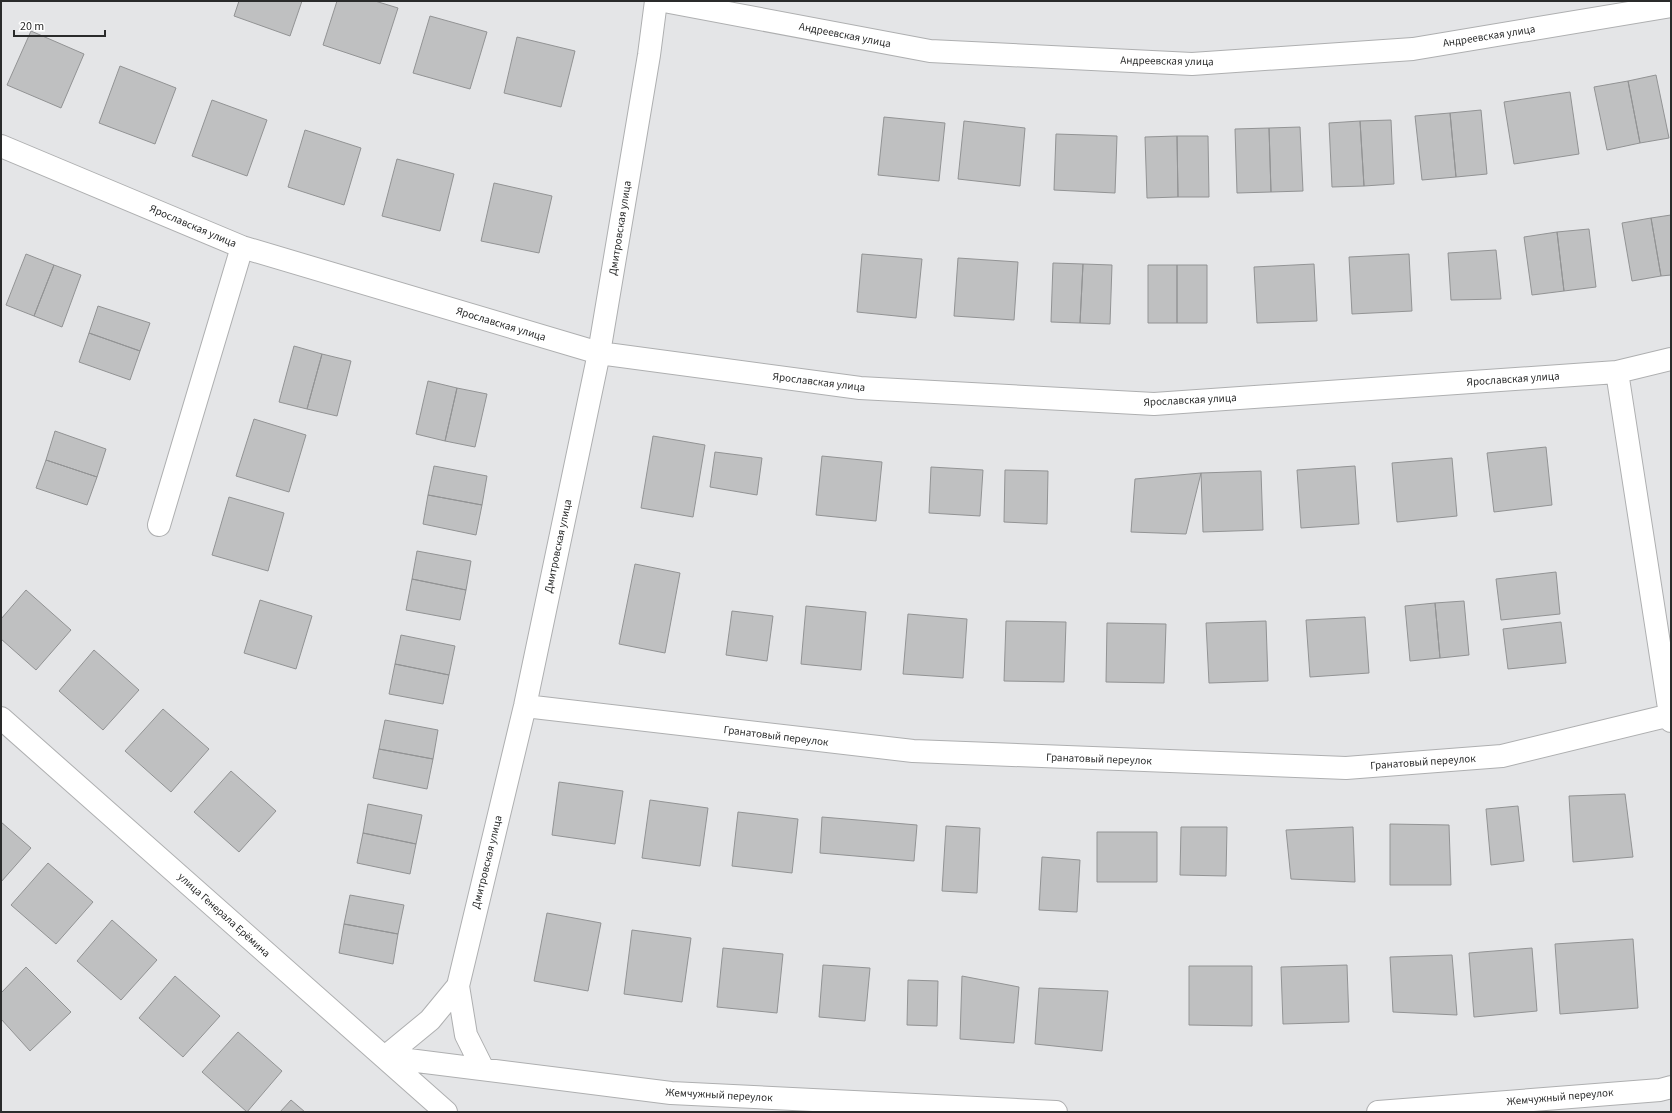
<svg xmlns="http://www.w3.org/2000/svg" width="1672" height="1113" viewBox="0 0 1672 1113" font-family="'Source Sans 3',sans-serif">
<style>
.building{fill:#bfc0c1;stroke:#929394}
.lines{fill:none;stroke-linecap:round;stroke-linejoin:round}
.minor-casing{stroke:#aeafb0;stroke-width:24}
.minor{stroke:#fff;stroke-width:22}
.labels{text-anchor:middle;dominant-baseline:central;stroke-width:3;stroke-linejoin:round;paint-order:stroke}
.street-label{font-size:11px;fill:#2a2b2b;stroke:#fff}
</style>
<rect width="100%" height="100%" fill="#e4e5e7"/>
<!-- building -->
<path class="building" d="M 239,1 L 302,1 L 290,36 L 234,16 Z
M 337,1 L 375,1 L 398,8 L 380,64 L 323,45 Z
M 430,16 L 487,32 L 470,89 L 413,73 Z
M 31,31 L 84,54 L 61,108 L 7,85 Z
M 517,37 L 575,51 L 561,107 L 504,93 Z
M 120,66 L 176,88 L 155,144 L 99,123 Z
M 1656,75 L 1669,138 L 1640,143 L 1628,81 Z
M 1628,81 L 1640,143 L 1607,150 L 1594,87 Z
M 1570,92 L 1579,154 L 1514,164 L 1504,102 Z
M 212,100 L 267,120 L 247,176 L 192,156 Z
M 1481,110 L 1487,174 L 1456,177 L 1450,113 Z
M 1450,113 L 1456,177 L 1422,180 L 1415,116 Z
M 884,117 L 945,123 L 939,181 L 878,175 Z
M 1391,120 L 1394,184 L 1364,186 L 1360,121 Z
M 964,121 L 1025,128 L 1020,186 L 958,179 Z
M 1360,121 L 1364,186 L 1332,187 L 1329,123 Z
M 1300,127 L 1303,191 L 1271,192 L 1269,128 Z
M 1269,128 L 1271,192 L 1237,193 L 1235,129 Z
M 305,130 L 361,148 L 344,205 L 288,187 Z
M 1056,134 L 1117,136 L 1115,193 L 1054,190 Z
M 1177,136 L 1178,197 L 1147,198 L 1145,137 Z
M 1177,136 L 1208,136 L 1209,197 L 1178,197 Z
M 397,159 L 454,174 L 440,231 L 382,216 Z
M 494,183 L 552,196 L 539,253 L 481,241 Z
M 1671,215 L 1671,275 L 1661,276 L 1651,218 Z
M 1651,218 L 1661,276 L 1632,281 L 1622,223 Z
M 1589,229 L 1596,287 L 1564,291 L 1557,232 Z
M 1557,232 L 1564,291 L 1532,295 L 1524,237 Z
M 1496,250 L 1501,299 L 1451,300 L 1448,253 Z
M 26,254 L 54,265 L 34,316 L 6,305 Z
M 862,254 L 922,259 L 916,318 L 857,312 Z
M 1409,254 L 1412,311 L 1352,314 L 1349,257 Z
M 958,258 L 1018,262 L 1014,320 L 954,316 Z
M 1053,263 L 1083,264 L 1080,323 L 1051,322 Z
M 1083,264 L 1112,265 L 1110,324 L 1080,323 Z
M 1314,264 L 1317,321 L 1257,323 L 1254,267 Z
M 54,265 L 81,275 L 62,327 L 34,316 Z
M 1148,265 L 1177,265 L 1177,323 L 1148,323 Z
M 1177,265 L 1207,265 L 1207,323 L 1177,323 Z
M 98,306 L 150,323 L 140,351 L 89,333 Z
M 89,333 L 140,351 L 130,380 L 79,362 Z
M 294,346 L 322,354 L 307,409 L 279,402 Z
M 322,354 L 351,361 L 337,416 L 307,409 Z
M 428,381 L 457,388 L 445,441 L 416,434 Z
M 457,388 L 487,394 L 475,447 L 445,441 Z
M 254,419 L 306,435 L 289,492 L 236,476 Z
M 55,431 L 106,449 L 97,477 L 46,460 Z
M 653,436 L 705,445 L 693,517 L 641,508 Z
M 1546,447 L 1552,505 L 1494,512 L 1487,453 Z
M 715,452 L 762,458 L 757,495 L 710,487 Z
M 822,456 L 882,462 L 876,521 L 816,515 Z
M 1452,458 L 1457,516 L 1397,522 L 1392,463 Z
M 46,460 L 97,477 L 87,505 L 36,488 Z
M 434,466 L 487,476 L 482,505 L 428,495 Z
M 1355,466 L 1359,524 L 1301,528 L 1297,470 Z
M 931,467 L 983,470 L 980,516 L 929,513 Z
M 1005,470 L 1048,471 L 1047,524 L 1004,522 Z
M 1261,471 L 1263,530 L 1203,532 L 1201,473 Z
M 1201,473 L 1186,534 L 1131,532 L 1135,479 Z
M 428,495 L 482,505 L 476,535 L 423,524 Z
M 229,497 L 284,513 L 268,571 L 212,555 Z
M 417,551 L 471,561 L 466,590 L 412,579 Z
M 635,564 L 680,573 L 665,653 L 619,644 Z
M 1556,572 L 1560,614 L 1501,620 L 1496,579 Z
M 412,579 L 466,590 L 460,620 L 406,610 Z
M 26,590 L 71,630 L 36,670 L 1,639 L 1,619 Z
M 260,600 L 312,616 L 296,669 L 244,653 Z
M 1464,601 L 1469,655 L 1440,658 L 1435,603 Z
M 1435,603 L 1440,658 L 1410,661 L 1405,606 Z
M 806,606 L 866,612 L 861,670 L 801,664 Z
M 732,611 L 773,616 L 767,661 L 726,655 Z
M 908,614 L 967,619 L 963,678 L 903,674 Z
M 1365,617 L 1369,673 L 1310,677 L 1306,620 Z
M 1006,621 L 1066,622 L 1064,682 L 1004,681 Z
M 1266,621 L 1268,681 L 1209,683 L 1206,623 Z
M 1561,622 L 1566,663 L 1508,669 L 1503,629 Z
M 1107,623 L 1166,624 L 1164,683 L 1106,682 Z
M 401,635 L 455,646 L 449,675 L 395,664 Z
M 94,650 L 139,690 L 103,730 L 59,691 Z
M 395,664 L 449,675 L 443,704 L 389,694 Z
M 163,709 L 209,749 L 171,792 L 125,751 Z
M 385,720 L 438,730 L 433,759 L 379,749 Z
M 379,749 L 433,759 L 427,789 L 373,778 Z
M 231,771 L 276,811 L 239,852 L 194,812 Z
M 559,782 L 623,791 L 615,844 L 552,835 Z
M 1625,794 L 1633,857 L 1573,862 L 1569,796 Z
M 650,800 L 708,808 L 700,866 L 642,858 Z
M 368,804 L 422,815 L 416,844 L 363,833 Z
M 1518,806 L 1524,861 L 1491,865 L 1486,809 Z
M 738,812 L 798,819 L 792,873 L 732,866 Z
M 822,817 L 917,825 L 914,861 L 820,853 Z
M 1,822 L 31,848 L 1,882 Z
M 1390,824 L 1449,825 L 1451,885 L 1390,885 Z
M 946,826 L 980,828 L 977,893 L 942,891 Z
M 1181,827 L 1227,827 L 1226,876 L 1180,875 Z
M 1353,827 L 1355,882 L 1291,879 L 1286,830 Z
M 1097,832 L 1157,832 L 1157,882 L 1097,882 Z
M 363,833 L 416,844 L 410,874 L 357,863 Z
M 1042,857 L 1080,860 L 1077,912 L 1039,910 Z
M 48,863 L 93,902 L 56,944 L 11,905 Z
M 350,895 L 404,905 L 398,934 L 344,924 Z
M 547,913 L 601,923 L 588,991 L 534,981 Z
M 112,920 L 157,960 L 121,1000 L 77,961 Z
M 344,924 L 398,934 L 393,964 L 339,953 Z
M 632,930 L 691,938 L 682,1002 L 624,994 Z
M 1633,939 L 1638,1008 L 1560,1014 L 1555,944 Z
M 723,948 L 783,954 L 777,1013 L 717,1007 Z
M 1532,948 L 1537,1011 L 1474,1017 L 1469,953 Z
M 1452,955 L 1457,1015 L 1393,1012 L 1390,957 Z
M 823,965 L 870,968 L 865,1021 L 819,1017 Z
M 1347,965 L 1349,1022 L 1283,1024 L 1281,967 Z
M 1189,966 L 1252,966 L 1252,1026 L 1189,1025 Z
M 26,967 L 71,1012 L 30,1051 L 1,1019 L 1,993 Z
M 175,976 L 220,1016 L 183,1057 L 139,1018 Z
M 962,976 L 1019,987 L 1014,1043 L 960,1039 Z
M 908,980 L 938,981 L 937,1026 L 907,1025 Z
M 1039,988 L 1108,991 L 1102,1051 L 1035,1044 Z
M 238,1032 L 282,1071 L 247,1112 L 202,1072 Z
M 291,1100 L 305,1112 L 280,1112 Z"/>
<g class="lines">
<!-- minor casing -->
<g class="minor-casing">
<path id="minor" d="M 664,1 L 930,51 L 1192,64 L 1413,49 L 1671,6
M 1,146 L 242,247 L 599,353 L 860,388 L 1154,404 L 1617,372 L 1671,359
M 1617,372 L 1671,721
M 159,525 L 242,247
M 525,706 L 913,751 L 1346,768 L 1502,756 L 1671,715
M 1,718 L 446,1112
M 458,986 L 466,1035 L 483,1069
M 385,1057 L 430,1020 L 458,986 L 525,706 L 599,353 L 649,55 L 656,1
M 385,1057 L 671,1093 L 1056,1112
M 1378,1112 L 1660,1090 L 1671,1087"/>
</g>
<!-- minor -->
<use href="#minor" class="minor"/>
</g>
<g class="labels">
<!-- street labels -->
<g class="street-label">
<text transform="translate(845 35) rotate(11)">Андреевская улица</text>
<text transform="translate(1489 36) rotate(-9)">Андреевская улица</text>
<text transform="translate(1167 61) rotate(1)">Андреевская улица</text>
<text transform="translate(193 226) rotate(23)">Ярославская улица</text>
<text transform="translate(620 228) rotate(-81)">Дмитровская улица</text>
<text transform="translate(501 324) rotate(17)">Ярославская улица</text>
<text transform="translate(1513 379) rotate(-4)">Ярославская улица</text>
<text transform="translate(819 382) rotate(7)">Ярославская улица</text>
<text transform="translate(1190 400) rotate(-3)">Ярославская улица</text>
<text transform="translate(558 546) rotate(-78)">Дмитровская улица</text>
<text transform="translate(776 736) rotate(7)">Гранатовый переулок</text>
<text transform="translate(1099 759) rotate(2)">Гранатовый переулок</text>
<text transform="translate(1423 762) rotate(-4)">Гранатовый переулок</text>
<text transform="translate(487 862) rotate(-76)">Дмитровская улица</text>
<text transform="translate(224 915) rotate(42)">улица Генерала Ерёмина</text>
<text transform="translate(719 1095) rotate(3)">Жемчужный переулок</text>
<text transform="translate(1560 1097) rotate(-5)">Жемчужный переулок</text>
</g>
</g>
<!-- border -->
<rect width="1672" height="1113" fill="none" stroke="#2a2b2b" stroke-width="4"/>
<!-- scale -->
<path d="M14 30v6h91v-6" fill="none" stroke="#2a2b2b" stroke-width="2"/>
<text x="20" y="30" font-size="12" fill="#2a2b2b" stroke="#ffffff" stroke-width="3" paint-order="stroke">20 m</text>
</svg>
